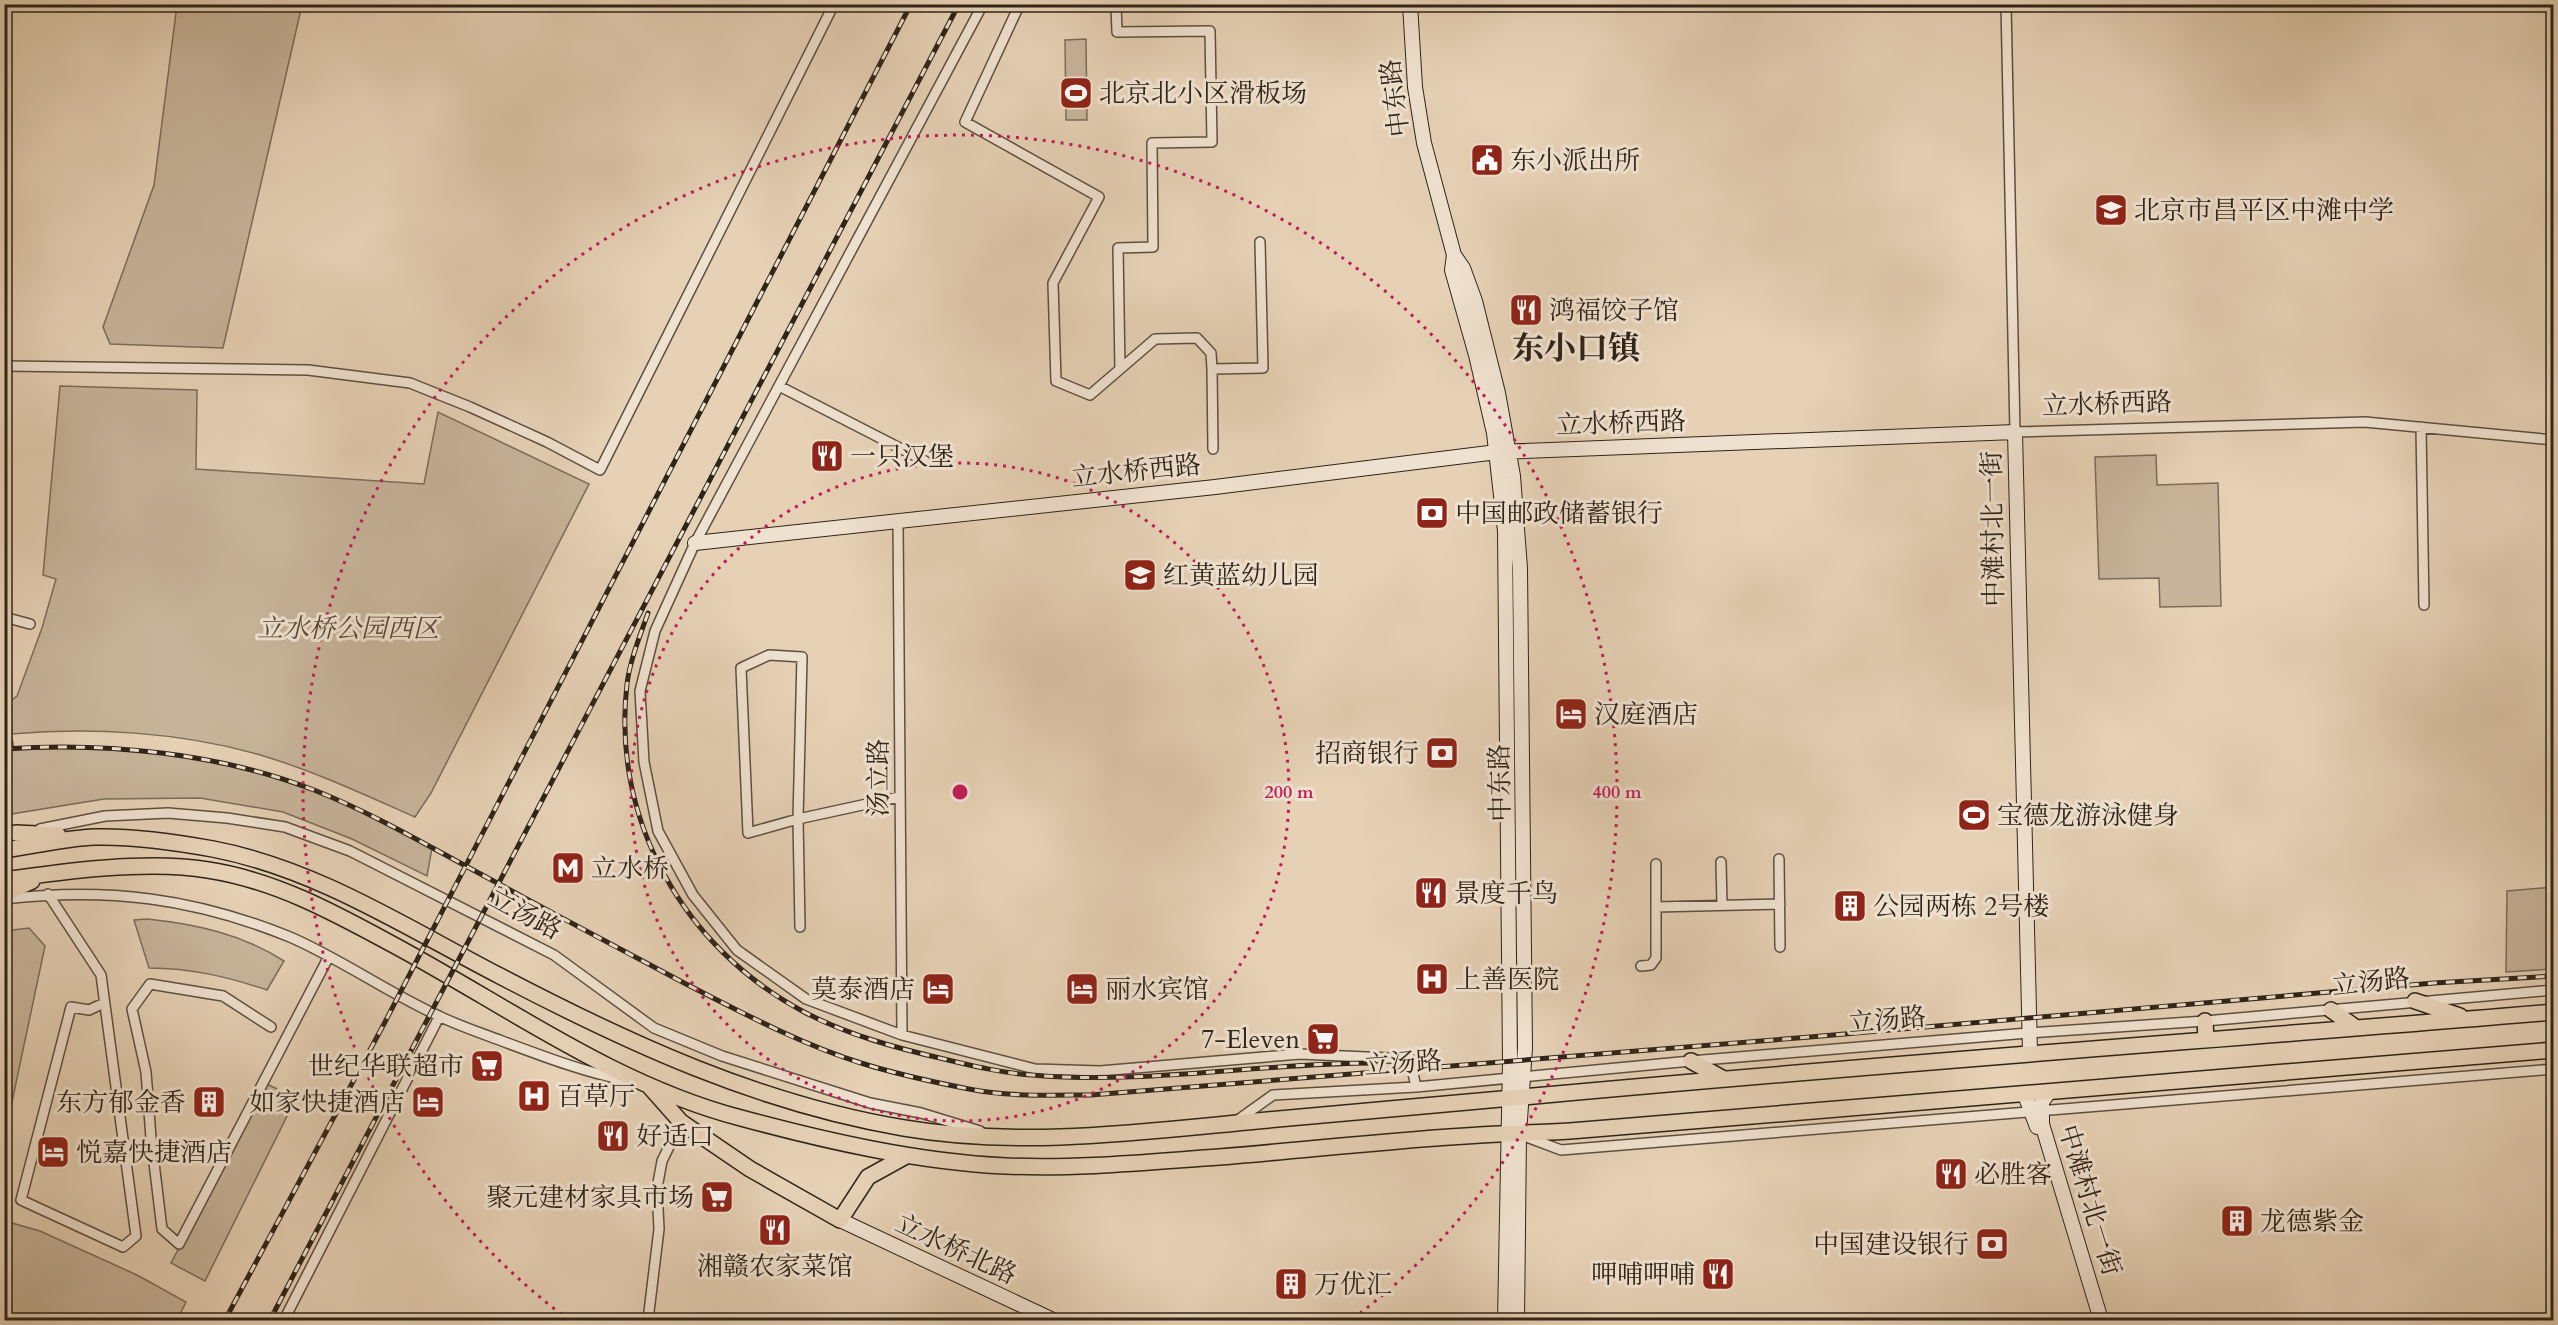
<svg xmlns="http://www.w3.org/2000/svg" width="2558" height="1325" viewBox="0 0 2558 1325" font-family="Cardo,'Noto Serif SC',serif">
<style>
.green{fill:#c7b49a;stroke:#7b6c5a;stroke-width:1.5}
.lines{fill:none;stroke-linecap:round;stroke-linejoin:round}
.street-casing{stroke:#5d4f40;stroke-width:12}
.secondary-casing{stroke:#2f2419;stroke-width:16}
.primary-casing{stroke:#2f2419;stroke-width:18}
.street{stroke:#efe1cf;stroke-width:9}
.secondary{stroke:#efe1cf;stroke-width:14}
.primary{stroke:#e6d1b5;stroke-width:15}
.rail-casing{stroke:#2f2419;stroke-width:5}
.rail{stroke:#efe1cf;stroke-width:3;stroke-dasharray:9;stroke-linecap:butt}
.ring{fill:none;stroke:#c2185b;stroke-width:3;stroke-dasharray:3 6}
.labels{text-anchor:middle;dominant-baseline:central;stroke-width:6;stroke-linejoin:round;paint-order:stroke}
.poi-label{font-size:26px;fill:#2f2419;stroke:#efe1cf;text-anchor:start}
.street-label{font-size:26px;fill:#2f2419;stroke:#efe1cf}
.park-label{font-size:26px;font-style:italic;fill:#554839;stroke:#efe1cf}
.district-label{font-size:32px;font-weight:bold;fill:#2f2419;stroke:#efe1cf}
.centre{fill:#c2185b;stroke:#efe1cf;stroke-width:3}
.ring-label{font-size:18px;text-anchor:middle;font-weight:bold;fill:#c2185b;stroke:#efe1cf;stroke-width:6;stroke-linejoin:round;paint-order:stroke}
</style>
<rect width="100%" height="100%" fill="#e6d1b5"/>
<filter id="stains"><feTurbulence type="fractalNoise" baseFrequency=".00333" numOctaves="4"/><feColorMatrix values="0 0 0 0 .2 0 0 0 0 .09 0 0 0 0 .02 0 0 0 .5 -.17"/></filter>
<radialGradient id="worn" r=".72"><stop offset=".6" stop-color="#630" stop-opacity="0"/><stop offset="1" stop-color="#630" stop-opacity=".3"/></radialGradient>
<!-- green -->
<path class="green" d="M 177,5 L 302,5 L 223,348 L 110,344 L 103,327 L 154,185 Z
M 1086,39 L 1087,120 L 1066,120 L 1065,40 Z
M 60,386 L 197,390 L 196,469 L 424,484 L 438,412 L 589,484 L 431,793 L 415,817 C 363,794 312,770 257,754 C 179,732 91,727 11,734 L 14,748 C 57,749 100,747 143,751 C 199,756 259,769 312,789 C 354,805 393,827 432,848 L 427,876 L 352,839 L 283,812 L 200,798 L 104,799 L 5,815 L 5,705 L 17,696 L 42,628 L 56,579 L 43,575 Z
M 2156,455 L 2157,485 L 2218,483 L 2221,606 L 2160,607 L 2159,578 L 2099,579 L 2095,457 Z
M 2553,887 L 2553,969 L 2506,972 L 2507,891 Z
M 147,919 C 196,924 242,934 284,961 L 267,990 C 228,977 191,968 149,968 L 134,920 Z
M 29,928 L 45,946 L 5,1135 L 5,931 Z
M 267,1084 L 296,1098 L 205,1281 L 171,1263 Z
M 5,1212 L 12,1223 L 40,1231 L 137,1275 L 186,1302 L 177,1320 L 5,1320 Z"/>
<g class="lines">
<!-- street casing -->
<g class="street-casing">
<path id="street" d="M 983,4 L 695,543 L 655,631 L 640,691 L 644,762 L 658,831 L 693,895 L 737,950 L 806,999 L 902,1035 L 1035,1069 L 1100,1071 L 1300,1054 L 1410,1059 L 1416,1087
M 1008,4 L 1017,10 L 965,122 L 1099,197 L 1053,283 L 1056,381 L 1090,395 L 1155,339 L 1197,338 L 1211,353 L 1212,369
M 1116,4 L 1117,32 L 1210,31 L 1212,142 L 1152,143 L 1153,247 L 1118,248 L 1120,369
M 2006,4 L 2015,432 L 2365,422 L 2554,440
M 4,366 L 308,370 L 410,383 L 470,407 L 547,442 L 600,470 L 834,4
M 779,386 L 925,461
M 2421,427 L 2424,605
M 1213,449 L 1212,369 L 1263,368 L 1260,242
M 898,521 L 902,1035
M 4,617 L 30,624
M 769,655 L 802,657 L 798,819 L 748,833 L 741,668 Z
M 40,829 L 105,816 L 168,813 L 227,818 L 285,827 L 350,851 L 554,955 L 654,1028 L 722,1056 L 870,1103 L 921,1113 L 980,1131
M 4,836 L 20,833
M 1779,859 L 1780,947
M 1721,862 L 1722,905
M 48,894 L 101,975 L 136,1236 L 123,1247 L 21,1200 L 71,1007 L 89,1010 L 104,1003
M 4,899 C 107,887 194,898 290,937 C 341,959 388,993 439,1016 C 459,1026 481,1033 502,1041 C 545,1057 584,1072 628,1081
M 1656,907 L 1780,904
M 800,927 L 798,819 L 899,797
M 1641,966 L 1651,965 L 1656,958 L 1656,864
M 271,1027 L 223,996 L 150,984 L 132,1009 L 146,1072 L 151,1138 L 162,1229 L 179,1244 L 328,958
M 1238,1120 L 1273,1095 L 1416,1087 L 1691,1061 L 2028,1033 L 2205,1021 L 2554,990
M 1524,1136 L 1561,1150 L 2554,1069
M 284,1320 L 439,1017
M 648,1320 L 659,1229 L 657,1188 L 662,1161 L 681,1122"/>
</g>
<!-- secondary casing -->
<g class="secondary-casing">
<path id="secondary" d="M 1410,4 L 1415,87 L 1424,143 L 1454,255 L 1463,268 L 1475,301 L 1498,393 L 1513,476 L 1520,568 L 1525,1048 L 1519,1134 L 1517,1320
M 1454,255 L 1452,270 L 1476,355 L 1494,433 L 1505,531 L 1510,1062 L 1505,1320
M 695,543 L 1215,487 L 1497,452 L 2015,432 L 2030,1052
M 2048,1093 L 2042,1102 L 2042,1124 L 2101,1320
M 2025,1095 L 2037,1127
M 840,1220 L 1053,1320"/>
</g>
<!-- primary casing -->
<g class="primary-casing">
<path id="primary" d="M 16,833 L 58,835
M 4,850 C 34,846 65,838 95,837 C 134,836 175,842 213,849 C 317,869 407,928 500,976 C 628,1043 760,1104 904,1128 C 1020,1148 1141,1132 1257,1121 C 1353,1112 1449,1104 1545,1095 C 1881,1064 2217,1040 2554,1012
M 4,880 C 65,871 148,860 208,870 C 274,880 333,912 390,943 C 504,1004 614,1085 741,1118 C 826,1141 918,1162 1006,1166 C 1077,1169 1148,1162 1219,1157 C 1306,1150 1393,1140 1480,1135 C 1510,1133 1540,1133 1570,1131 L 2554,1050
M 4,894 L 32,881
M 2415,1001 L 2460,1016
M 2331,1010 L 2355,1027
M 2205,1021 L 2206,1039
M 1691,1061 L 1722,1078
M 650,1087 L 681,1122 L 750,1169 L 840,1220 L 868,1177 L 906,1156"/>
</g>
<!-- street -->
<use href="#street" class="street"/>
<!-- secondary -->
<use href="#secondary" class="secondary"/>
<!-- primary -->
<use href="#primary" class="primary"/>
<!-- rail casing -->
<g class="rail-casing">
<path id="rail" d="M 648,613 C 640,636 630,660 627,684 C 611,820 684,948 804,1012 C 848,1035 896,1048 944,1059 C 973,1066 1002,1073 1032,1075 C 1146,1085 1260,1063 1374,1063
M 4,749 C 106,742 219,753 314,790 C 370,812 423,843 475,871 C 545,909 616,947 686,984 C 743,1013 800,1044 861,1063 C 896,1074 933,1082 969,1089 C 1008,1097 1050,1095 1091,1095 L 1810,1037 L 2434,983 L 2554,976
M 225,1320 L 385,1022 L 911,4
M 270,1320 L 959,4"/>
</g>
<!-- rail -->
<use href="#rail" class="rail"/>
</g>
<!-- distance rings -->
<g class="ring">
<circle cx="960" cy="792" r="329"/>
<path d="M569 1320A657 657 0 1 1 1351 1320"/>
</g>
<!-- icons -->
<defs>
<g id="stadium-square" transform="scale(1.725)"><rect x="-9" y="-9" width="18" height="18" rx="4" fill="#8f2418" stroke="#efe1cf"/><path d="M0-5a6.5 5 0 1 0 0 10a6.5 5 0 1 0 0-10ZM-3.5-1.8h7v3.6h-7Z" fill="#fff"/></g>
<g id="civic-square" transform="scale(1.725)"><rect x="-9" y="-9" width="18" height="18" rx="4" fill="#8f2418" stroke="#efe1cf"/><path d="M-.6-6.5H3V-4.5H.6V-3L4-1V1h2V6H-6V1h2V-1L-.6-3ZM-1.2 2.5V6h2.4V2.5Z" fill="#fff"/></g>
<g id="school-square" transform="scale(1.725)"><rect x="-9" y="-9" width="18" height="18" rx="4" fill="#8f2418" stroke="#efe1cf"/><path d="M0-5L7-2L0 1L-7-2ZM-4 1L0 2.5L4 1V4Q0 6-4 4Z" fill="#fff"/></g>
<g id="restaurant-square" transform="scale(1.725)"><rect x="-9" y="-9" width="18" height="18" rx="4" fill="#8f2418" stroke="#efe1cf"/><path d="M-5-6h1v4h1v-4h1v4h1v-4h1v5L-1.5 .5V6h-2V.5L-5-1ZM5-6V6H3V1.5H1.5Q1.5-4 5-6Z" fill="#fff"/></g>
<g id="bank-square" transform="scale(1.725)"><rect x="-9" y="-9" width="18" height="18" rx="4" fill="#8f2418" stroke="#efe1cf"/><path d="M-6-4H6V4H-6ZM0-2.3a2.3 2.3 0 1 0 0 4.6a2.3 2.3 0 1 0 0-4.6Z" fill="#fff"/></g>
<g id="hotel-square" transform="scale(1.725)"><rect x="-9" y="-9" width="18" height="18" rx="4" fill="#8f2418" stroke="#efe1cf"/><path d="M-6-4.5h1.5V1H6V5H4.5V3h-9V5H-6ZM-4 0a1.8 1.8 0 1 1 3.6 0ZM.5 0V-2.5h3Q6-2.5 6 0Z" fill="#fff"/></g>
<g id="metro-square" transform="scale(1.725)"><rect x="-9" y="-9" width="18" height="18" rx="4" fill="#8f2418" stroke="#efe1cf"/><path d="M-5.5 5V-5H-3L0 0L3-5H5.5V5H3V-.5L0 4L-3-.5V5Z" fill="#fff"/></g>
<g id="building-square" transform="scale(1.725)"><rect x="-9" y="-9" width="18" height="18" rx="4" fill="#8f2418" stroke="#efe1cf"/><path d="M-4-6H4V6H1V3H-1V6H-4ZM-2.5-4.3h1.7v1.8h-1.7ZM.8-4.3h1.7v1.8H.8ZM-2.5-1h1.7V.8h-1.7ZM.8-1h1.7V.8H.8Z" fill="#fff"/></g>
<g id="hospital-square" transform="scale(1.725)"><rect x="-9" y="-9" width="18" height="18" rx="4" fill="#8f2418" stroke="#efe1cf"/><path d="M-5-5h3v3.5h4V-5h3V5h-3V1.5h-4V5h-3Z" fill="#fff"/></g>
<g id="supermarket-square" transform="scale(1.725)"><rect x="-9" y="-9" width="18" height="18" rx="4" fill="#8f2418" stroke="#efe1cf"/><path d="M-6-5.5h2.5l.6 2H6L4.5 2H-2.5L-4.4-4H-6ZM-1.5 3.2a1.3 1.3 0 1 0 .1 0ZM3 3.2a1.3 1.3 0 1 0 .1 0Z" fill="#fff"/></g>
</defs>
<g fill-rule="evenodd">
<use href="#stadium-square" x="1076" y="93"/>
<use href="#civic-square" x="1487" y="160"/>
<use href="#school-square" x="2111" y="210"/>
<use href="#restaurant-square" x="1526" y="310"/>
<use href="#restaurant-square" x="827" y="456"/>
<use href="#bank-square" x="1432" y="513"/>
<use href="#school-square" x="1140" y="575"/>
<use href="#hotel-square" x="1571" y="714"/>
<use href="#bank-square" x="1442" y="753"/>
<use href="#stadium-square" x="1974" y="815"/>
<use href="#metro-square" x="568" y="868"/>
<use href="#restaurant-square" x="1431" y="893"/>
<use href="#building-square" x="1850" y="906"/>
<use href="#hospital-square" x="1432" y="979"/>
<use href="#hotel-square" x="938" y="989"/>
<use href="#hotel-square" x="1082" y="989"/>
<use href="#supermarket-square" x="1323" y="1039"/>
<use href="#supermarket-square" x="487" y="1066"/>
<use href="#hospital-square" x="534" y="1096"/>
<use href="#building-square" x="209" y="1102"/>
<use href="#hotel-square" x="428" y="1102"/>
<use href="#restaurant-square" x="613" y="1136"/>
<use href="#hotel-square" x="53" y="1152"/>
<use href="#restaurant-square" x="1951" y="1174"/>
<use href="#supermarket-square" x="717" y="1197"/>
<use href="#building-square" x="2237" y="1221"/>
<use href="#restaurant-square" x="775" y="1230"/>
<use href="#bank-square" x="1992" y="1244"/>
<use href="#restaurant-square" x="1718" y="1274"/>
<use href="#building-square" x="1291" y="1284"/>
</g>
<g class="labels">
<!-- poi labels -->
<g class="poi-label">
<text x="1099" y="93">北京北小区滑板场</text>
<text x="1510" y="160">东小派出所</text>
<text x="2134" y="210">北京市昌平区中滩中学</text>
<text x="1549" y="310">鸿福饺子馆</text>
<text x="850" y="456">一只汉堡</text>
<text x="1455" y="513">中国邮政储蓄银行</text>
<text x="1163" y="575">红黄蓝幼儿园</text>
<text x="1594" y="714">汉庭酒店</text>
<text x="1419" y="753" text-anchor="end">招商银行</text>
<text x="1997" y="815">宝德龙游泳健身</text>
<text x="591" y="868">立水桥</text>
<text x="1454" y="893">景度千鸟</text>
<text x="1873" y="906">公园两栋 2号楼</text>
<text x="1455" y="979">上善医院</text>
<text x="915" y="989" text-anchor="end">莫泰酒店</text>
<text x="1105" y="989">丽水宾馆</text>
<text x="1300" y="1039" text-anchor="end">7-Eleven</text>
<text x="464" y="1066" text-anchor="end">世纪华联超市</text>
<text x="557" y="1096">百草厅</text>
<text x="186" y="1102" text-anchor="end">东方郁金香</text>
<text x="405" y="1102" text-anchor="end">如家快捷酒店</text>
<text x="636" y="1136">好适口</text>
<text x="76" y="1152">悦嘉快捷酒店</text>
<text x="1974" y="1174">必胜客</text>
<text x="694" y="1197" text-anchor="end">聚元建材家具市场</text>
<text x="2260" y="1221">龙德紫金</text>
<text x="1969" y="1244" text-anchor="end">中国建设银行</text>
<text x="775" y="1266" text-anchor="middle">湘赣农家菜馆</text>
<text x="1695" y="1274" text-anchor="end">呷哺呷哺</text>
<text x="1314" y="1284">万优汇</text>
</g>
<!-- street labels -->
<g class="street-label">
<text transform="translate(1395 98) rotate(-97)">中东路</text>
<text transform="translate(2107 404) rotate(-2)">立水桥西路</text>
<text transform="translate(1621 423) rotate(-2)">立水桥西路</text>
<text transform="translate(1136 471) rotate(-6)">立水桥西路</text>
<text transform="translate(1993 529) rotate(-91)">中滩村北一街</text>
<text transform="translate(878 778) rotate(-90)">汤立路</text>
<text transform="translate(1500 783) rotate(-91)">中东路</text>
<text transform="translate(525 914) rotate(28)">立汤路</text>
<text transform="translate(2371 982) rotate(-6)">立汤路</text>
<text transform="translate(1887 1020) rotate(-5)">立汤路</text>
<text transform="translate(1403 1063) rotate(-4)">立汤路</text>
<text transform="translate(2090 1200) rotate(73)">中滩村北一街</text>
<text transform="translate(956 1249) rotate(25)">立水桥北路</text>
</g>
<!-- park labels -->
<g class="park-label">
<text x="348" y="628">立水桥公园西区</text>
</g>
<!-- district labels -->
<g class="district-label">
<text x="1576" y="349">东小口镇</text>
</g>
</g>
<circle cx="960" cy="792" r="9" class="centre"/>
<g class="ring-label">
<text x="1289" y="798">200 m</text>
<text x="1617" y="798">400 m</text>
</g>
<!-- margin -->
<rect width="2558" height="1325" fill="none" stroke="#e6d1b5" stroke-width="24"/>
<rect x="6" y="6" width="2546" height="1313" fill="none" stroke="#2f2419" stroke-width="3"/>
<rect x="12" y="12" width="2534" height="1301" fill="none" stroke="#2f2419" stroke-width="1.5"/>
<rect width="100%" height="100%" filter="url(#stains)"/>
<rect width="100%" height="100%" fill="url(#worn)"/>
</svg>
